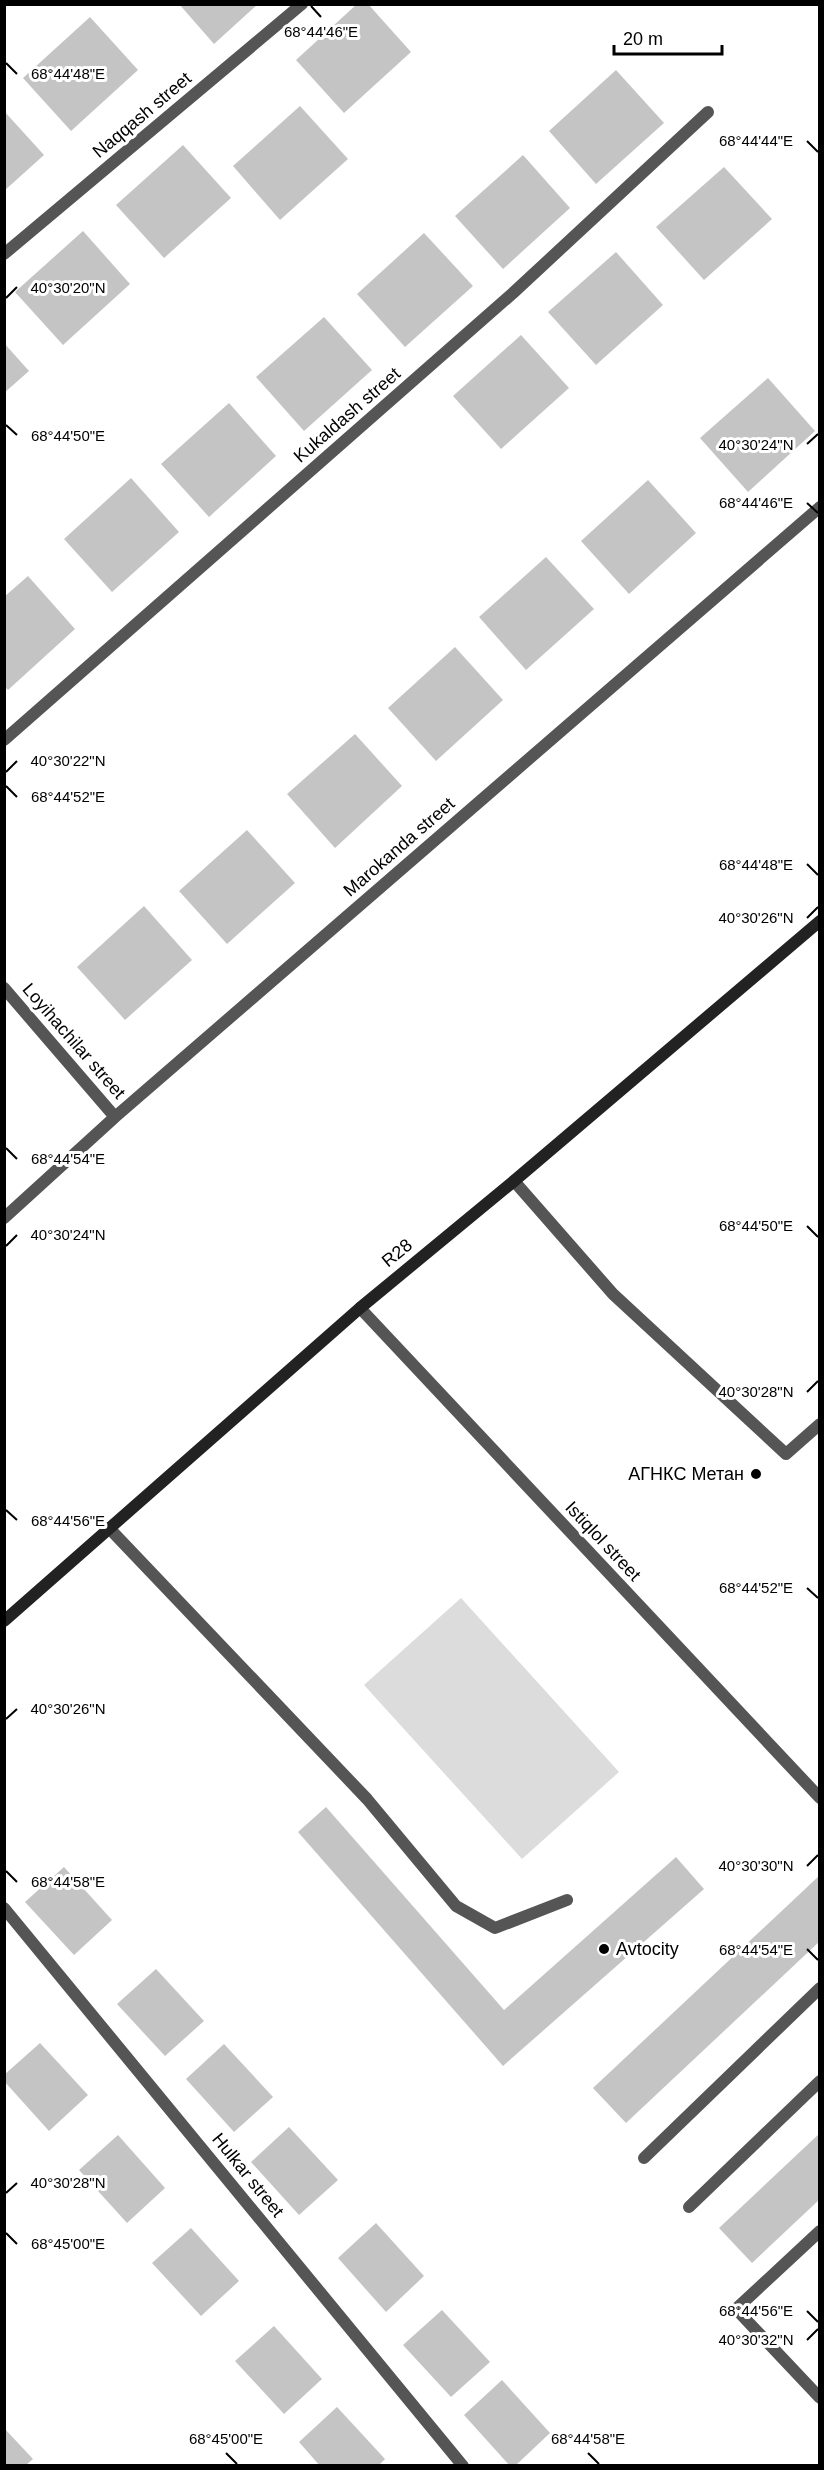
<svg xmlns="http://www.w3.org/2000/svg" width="824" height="2470" viewBox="0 0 824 2470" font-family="Helvetica,sans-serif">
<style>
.green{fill:#dcdcdc}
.building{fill:#c4c4c4}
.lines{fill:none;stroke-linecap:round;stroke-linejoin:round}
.service{stroke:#555;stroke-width:12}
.minor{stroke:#555;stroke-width:12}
.secondary{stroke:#222;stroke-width:12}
.ticks{fill:none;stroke:#000;stroke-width:2}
.poi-dot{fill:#000;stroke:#fff;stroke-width:2}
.labels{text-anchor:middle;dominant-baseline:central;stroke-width:6;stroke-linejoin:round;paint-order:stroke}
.street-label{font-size:18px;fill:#000;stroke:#fff}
.poi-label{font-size:18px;fill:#000;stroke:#fff;text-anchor:end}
.ticks-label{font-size:15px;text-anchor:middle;fill:#000;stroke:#fff;stroke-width:6;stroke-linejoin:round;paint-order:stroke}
</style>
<rect width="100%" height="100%" fill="#fff"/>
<!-- green -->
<path class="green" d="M 461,1598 L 619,1772 L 522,1859 L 364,1685 Z"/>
<!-- building -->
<path class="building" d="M 179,4 L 258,4 L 214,44 Z
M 357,4 L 368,4 L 411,52 L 344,113 L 296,60 Z
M 90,17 L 138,70 L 71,131 L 23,78 Z
M 616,70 L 664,123 L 596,184 L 549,131 Z
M 300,106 L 348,159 L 280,220 L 233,166 Z
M 4,111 L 44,155 L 4,191 Z
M 183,145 L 231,198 L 164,258 L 116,205 Z
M 523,155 L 570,208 L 503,269 L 455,216 Z
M 724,167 L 772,219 L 704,280 L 656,227 Z
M 83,231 L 130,284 L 63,345 L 15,292 Z
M 424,233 L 473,286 L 405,347 L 357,294 Z
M 616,252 L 663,305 L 596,365 L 548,312 Z
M 324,317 L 372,370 L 304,431 L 256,377 Z
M 521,335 L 569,388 L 501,449 L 453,396 Z
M 4,343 L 29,371 L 4,393 Z
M 768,378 L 815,431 L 748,492 L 700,438 Z
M 229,403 L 276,456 L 209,517 L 161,464 Z
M 131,478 L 179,532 L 112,592 L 64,539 Z
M 648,480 L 696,533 L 629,594 L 581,541 Z
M 546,557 L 594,609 L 526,670 L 479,617 Z
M 28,576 L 75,629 L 8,690 L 4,686 L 4,597 Z
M 455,647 L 503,700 L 436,761 L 388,708 Z
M 355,734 L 402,786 L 335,848 L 287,794 Z
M 247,830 L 295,883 L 227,944 L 179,891 Z
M 144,906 L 192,960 L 125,1020 L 77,967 Z
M 326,1807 L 504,2010 L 676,1857 L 704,1889 L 503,2066 L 298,1832 Z
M 64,1867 L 112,1920 L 74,1955 L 25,1902 Z
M 820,1875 L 820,1941 L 626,2123 L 593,2088 Z
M 156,1969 L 204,2021 L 165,2056 L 117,2004 Z
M 40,2043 L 88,2095 L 49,2131 L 4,2081 L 4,2075 Z
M 224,2044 L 273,2097 L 234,2132 L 186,2079 Z
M 289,2127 L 338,2180 L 299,2215 L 251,2162 Z
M 820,2133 L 820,2199 L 752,2263 L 719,2228 Z
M 118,2135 L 165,2188 L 127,2223 L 79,2170 Z
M 376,2223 L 424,2276 L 386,2312 L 338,2258 Z
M 191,2228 L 239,2281 L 201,2316 L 152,2263 Z
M 442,2310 L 490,2362 L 451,2397 L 403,2345 Z
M 274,2326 L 322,2379 L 284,2414 L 235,2361 Z
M 502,2380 L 550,2433 L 515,2466 L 510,2466 L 464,2415 Z
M 337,2407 L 385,2459 L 378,2466 L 320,2466 L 299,2442 Z
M 4,2428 L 33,2459 L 25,2466 L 4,2466 Z"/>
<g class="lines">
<!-- service -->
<path class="service" d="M 514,1181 L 613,1294 L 786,1454 L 820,1424
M 109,1528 L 367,1799 L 456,1906 L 495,1928 L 567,1900"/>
<!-- minor -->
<path class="minor" d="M 4,254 L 302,4
M 4,740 L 513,293 L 708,112
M 4,988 L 115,1117
M 4,1218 L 115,1117 L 820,507
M 360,1308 L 820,1798
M 4,1908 L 463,2466
M 644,2158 L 820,1988
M 689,2207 L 820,2081
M 820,2231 L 736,2309 L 820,2398"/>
<!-- secondary -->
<path class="secondary" d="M 4,1621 L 360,1308 L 514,1181 L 820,921"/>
</g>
<!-- ticks -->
<path class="ticks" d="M 311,6 L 321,17M 6,63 L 17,74M 807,141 L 818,152M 6,298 L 17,287M 6,425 L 17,435M 807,444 L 818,434M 807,503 L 818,513M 6,772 L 17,761M 6,786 L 17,797M 807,864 L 818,875M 807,918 L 818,907M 6,1148 L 17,1159M 807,1226 L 818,1237M 6,1246 L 17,1235M 807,1392 L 818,1381M 6,1510 L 17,1520M 807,1588 L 818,1598M 6,1719 L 17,1709M 807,1866 L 818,1855M 6,1871 L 17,1882M 807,1949 L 818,1960M 6,2193 L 17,2183M 6,2233 L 17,2244M 807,2311 L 818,2322M 807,2340 L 818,2329M 226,2453 L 237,2464M 588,2453 L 599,2464"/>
<!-- markers -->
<g class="poi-dot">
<circle cx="756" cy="1474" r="6"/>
<circle cx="604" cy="1949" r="6"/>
</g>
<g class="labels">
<!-- street labels -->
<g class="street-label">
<text transform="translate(142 115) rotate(-40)">Naqqash street</text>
<text transform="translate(347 415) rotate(-41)">Kukaldash street</text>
<text transform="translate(399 847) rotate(-41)">Marokanda street</text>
<text transform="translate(74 1041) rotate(49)">Loyihachilar street</text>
<text transform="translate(397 1253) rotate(-39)">R28</text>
<text transform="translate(603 1541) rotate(47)">Istiqlol street</text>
<text transform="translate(248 2175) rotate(51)">Hulkar street</text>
</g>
<!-- poi labels -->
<g class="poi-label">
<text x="744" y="1474">АГНКС Метан</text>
<text x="616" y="1949" text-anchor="start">Avtocity</text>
</g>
</g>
<g class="ticks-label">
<text x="321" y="37">68°44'46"E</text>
<text x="68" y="79">68°44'48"E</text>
<text x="756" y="146">68°44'44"E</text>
<text x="68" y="293">40°30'20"N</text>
<text x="68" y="441">68°44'50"E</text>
<text x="756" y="450">40°30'24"N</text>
<text x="756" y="508">68°44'46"E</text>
<text x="68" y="766">40°30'22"N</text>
<text x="68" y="802">68°44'52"E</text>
<text x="756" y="870">68°44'48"E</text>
<text x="756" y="923">40°30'26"N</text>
<text x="68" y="1164">68°44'54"E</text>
<text x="756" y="1231">68°44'50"E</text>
<text x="68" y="1240">40°30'24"N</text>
<text x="756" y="1397">40°30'28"N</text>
<text x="68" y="1526">68°44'56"E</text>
<text x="756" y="1593">68°44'52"E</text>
<text x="68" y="1714">40°30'26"N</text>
<text x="756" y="1871">40°30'30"N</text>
<text x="68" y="1887">68°44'58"E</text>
<text x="756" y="1955">68°44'54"E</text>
<text x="68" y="2188">40°30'28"N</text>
<text x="68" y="2249">68°45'00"E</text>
<text x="756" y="2316">68°44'56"E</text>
<text x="756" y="2345">40°30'32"N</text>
<text x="226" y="2444">68°45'00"E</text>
<text x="588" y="2444">68°44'58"E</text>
</g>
<!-- border -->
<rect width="824" height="2470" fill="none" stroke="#000000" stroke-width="12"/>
<!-- scale -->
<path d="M614 45v9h108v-9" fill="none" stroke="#000000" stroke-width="3"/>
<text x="623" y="45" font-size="18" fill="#000000" stroke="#ffffff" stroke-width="4.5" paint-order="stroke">20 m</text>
</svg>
